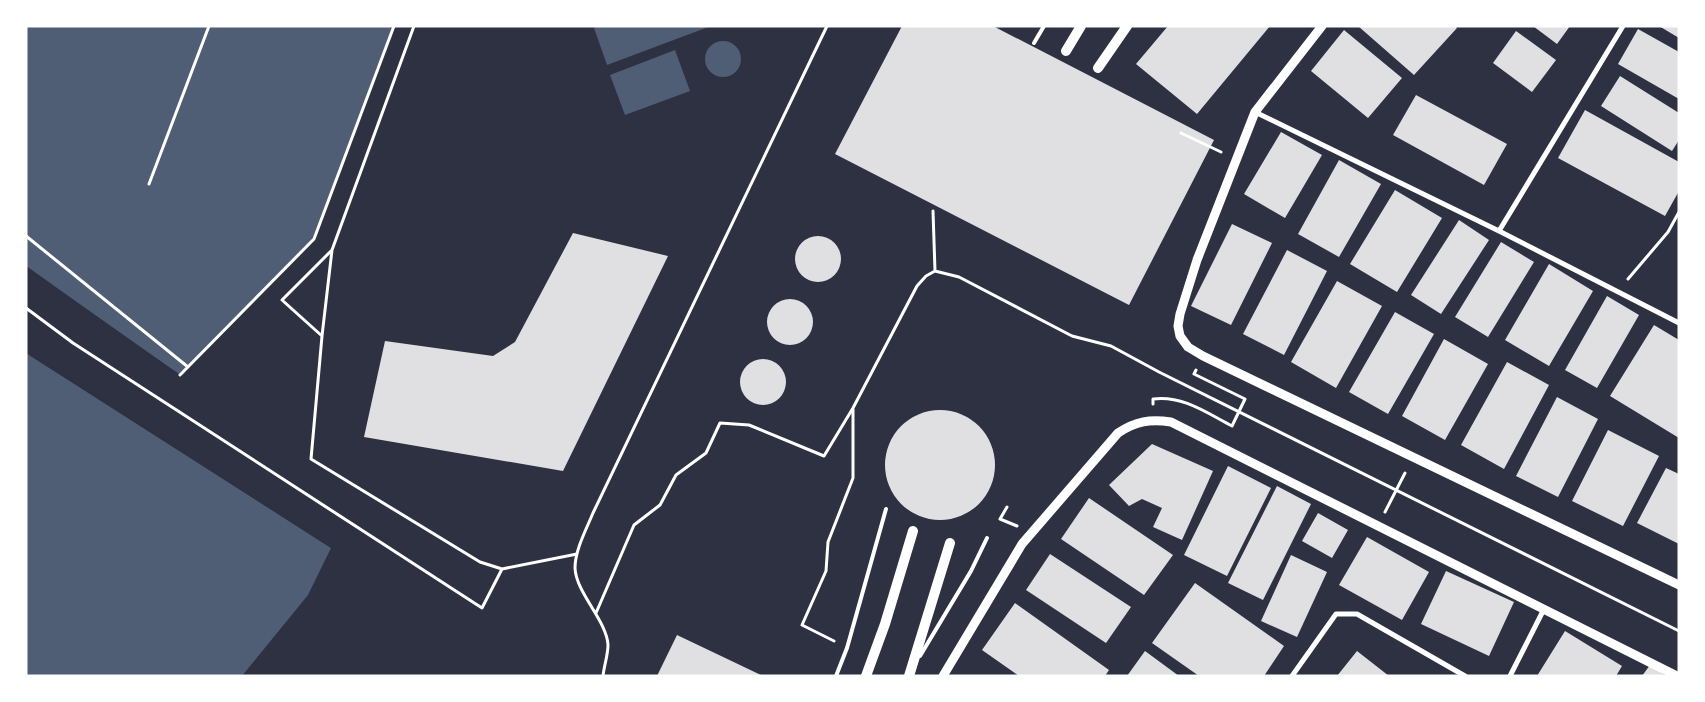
<svg xmlns="http://www.w3.org/2000/svg" width="1705" height="702" viewBox="0 0 1705 702" font-family="'Noto Sans',sans-serif">
<style>
.water{fill:#4f5d75}
.pier{fill:#2d3142}
.building{fill:#e0e0e3}
.lines{fill:none;stroke-linecap:round;stroke-linejoin:round}
.path{stroke:#fff;stroke-width:3}
.service{stroke:#fff;stroke-width:4}
.minor{stroke:#fff;stroke-width:5}
.tertiary{stroke:#fff;stroke-width:9}
.secondary{stroke:#fff;stroke-width:10}
</style>
<rect width="100%" height="100%" fill="#2d3142"/>
<!-- water -->
<path class="water" d="M 26,26 L 394,26 L 314,239 L 180,375 L 26,266 Z
M 599,26 L 711,26 L 607,65 L 594,28 Z
M705 59a18 18 0 1 1 36 0a18 18 0 1 1-36 0Z
M 675,50 L 690,91 L 625,115 L 610,75 Z
M 26,353 L 331,548 L 308,595 L 242,676 L 26,676 Z"/>
<!-- pier -->
<path class="pier" d="M 26,266 L 85,309 L 182,376 L 179,377 L 83,311 L 26,269 Z
M 26,351 L 332,545 L 333,549 L 26,353 Z"/>
<!-- building -->
<path class="building" d="M 902,26 L 993,26 L 1214,140 L 1129,305 L 835,154 Z
M 1168,26 L 1270,26 L 1197,114 L 1136,64 Z
M 1358,26 L 1455,26 L 1457,28 L 1414,75 Z
M 1533,26 L 1570,26 L 1557,44 Z
M 1659,26 L 1679,26 L 1679,38 Z
M 1638,29 L 1679,52 L 1679,99 L 1618,64 Z
M 1344,30 L 1402,78 L 1368,118 L 1311,71 Z
M 1516,31 L 1556,60 L 1532,92 L 1493,63 Z
M 1620,76 L 1679,113 L 1679,140 L 1672,151 L 1601,106 Z
M 1416,95 L 1507,144 L 1484,185 L 1393,135 Z
M 1585,110 L 1679,162 L 1679,191 L 1665,216 L 1558,158 Z
M 1281,132 L 1322,155 L 1285,218 L 1244,194 Z
M 1339,160 L 1381,184 L 1339,257 L 1298,234 Z
M 1395,190 L 1442,218 L 1397,292 L 1350,264 Z
M 1459,220 L 1489,240 L 1441,314 L 1411,295 Z
M 1232,224 L 1272,243 L 1231,325 L 1191,306 Z
M 573,233 L 668,256 L 563,471 L 364,437 L 385,341 L 493,356 L 515,342 Z
M795 259a23 23 0 1 1 46 0a23 23 0 1 1-46 0Z
M 1501,242 L 1534,262 L 1488,337 L 1455,317 Z
M 1287,250 L 1327,271 L 1284,355 L 1243,334 Z
M 1549,264 L 1593,291 L 1549,366 L 1505,340 Z
M 1337,281 L 1382,306 L 1336,388 L 1291,362 Z
M 1607,296 L 1639,315 L 1597,388 L 1565,370 Z
M767 322a23 23 0 1 1 46 0a23 23 0 1 1-46 0Z
M 1395,312 L 1434,334 L 1388,414 L 1349,392 Z
M 1654,325 L 1679,340 L 1679,438 L 1610,396 Z
M 1444,339 L 1488,364 L 1445,440 L 1402,416 Z
M740 382a23 23 0 1 1 46 0a23 23 0 1 1-46 0Z
M 1507,362 L 1549,385 L 1504,469 L 1461,445 Z
M 1557,397 L 1598,419 L 1558,497 L 1516,476 Z
M885 465a55 55 0 1 1 110 0a55 55 0 1 1-110 0Z
M 1608,430 L 1659,456 L 1623,526 L 1572,501 Z
M 1152,444 L 1213,471 L 1182,540 L 1153,527 L 1162,508 L 1142,499 L 1129,506 L 1109,485 Z
M 1228,466 L 1271,488 L 1227,576 L 1184,555 Z
M 1666,468 L 1679,474 L 1679,544 L 1637,523 Z
M 1277,486 L 1311,504 L 1263,600 L 1228,583 Z
M 1089,498 L 1173,555 L 1144,595 L 1061,539 Z
M 1318,513 L 1348,530 L 1332,558 L 1302,541 Z
M 1367,537 L 1429,572 L 1402,620 L 1339,585 Z
M 1050,554 L 1131,607 L 1106,643 L 1026,590 Z
M 1291,555 L 1327,572 L 1297,637 L 1261,621 Z
M 1446,571 L 1514,602 L 1489,656 L 1421,624 Z
M 1195,583 L 1284,646 L 1264,676 L 1199,676 L 1152,643 Z
M 1015,603 L 1109,670 L 1105,676 L 1019,676 L 982,650 Z
M 1565,631 L 1622,666 L 1616,676 L 1537,676 Z
M 677,635 L 763,676 L 657,676 Z
M 1145,651 L 1179,676 L 1127,676 Z
M 1357,651 L 1389,676 L 1337,676 Z
M 1650,665 L 1666,676 L 1642,676 Z"/>
<g class="lines">
<!-- path -->
<path class="path" d="M 414,26 L 332,250 L 282,300 L 322,336 L 311,459 L 480,562 L 502,569 L 577,554
M 1181,133 L 1221,152
M 149,184 L 209,26
M 933,211 L 935,271
M 26,236 L 188,367
M 1628,279 L 1668,232 L 1679,212
M 26,308 L 73,343 L 482,608 L 502,569
M 322,336 L 332,250
M 180,375 L 314,239 L 394,26
M 1153,404 L 1153,399 C 1182,395 1207,413 1232,426 L 1245,399 L 1194,374 L 1196,370
M 1007,507 L 1000,519 L 1017,526
M 1385,512 L 1405,473
M 596,613 L 634,525 L 660,505 L 676,475 L 706,453 L 720,423 L 749,425 L 824,456 L 853,408 L 917,286 L 926,276 L 935,271 L 959,277 L 1072,336 L 1111,346 L 1159,372 L 1679,631
M 834,641 L 802,625 L 826,571 L 828,542 L 853,478 L 853,409
M 603,676 C 604,666 608,655 608,645 C 607,621 576,593 575,568 C 575,550 586,530 593,513 L 827,26"/>
<!-- service -->
<path class="service" d="M 1034,43 L 1044,26
M 920,656 L 971,571 L 987,538
M 836,676 L 847,648 L 886,509"/>
<!-- minor -->
<path class="minor" d="M 1255,112 L 1499,231 L 1679,323
M 1499,231 L 1623,26
M 1292,676 L 1336,614 L 1357,614 L 1465,676
M 1510,676 L 1544,609"/>
<!-- tertiary -->
<path class="tertiary" d="M 1322,26 L 1255,112 L 1197,260 L 1180,314 L 1178,326 L 1180,336 L 1188,347 L 1203,356 L 1679,585
M 943,676 L 1022,544 L 1118,433 C 1136,421 1150,419 1171,422 L 1677,676"/>
<!-- secondary -->
<path class="secondary" d="M 1066,51 L 1081,26
M 1098,68 L 1127,26
M 866,676 L 885,624 L 913,531
M 909,676 L 950,543"/>
</g>
<!-- border -->
<rect width="1705" height="702" fill="none" stroke="#ffffff" stroke-width="55"/>
</svg>
